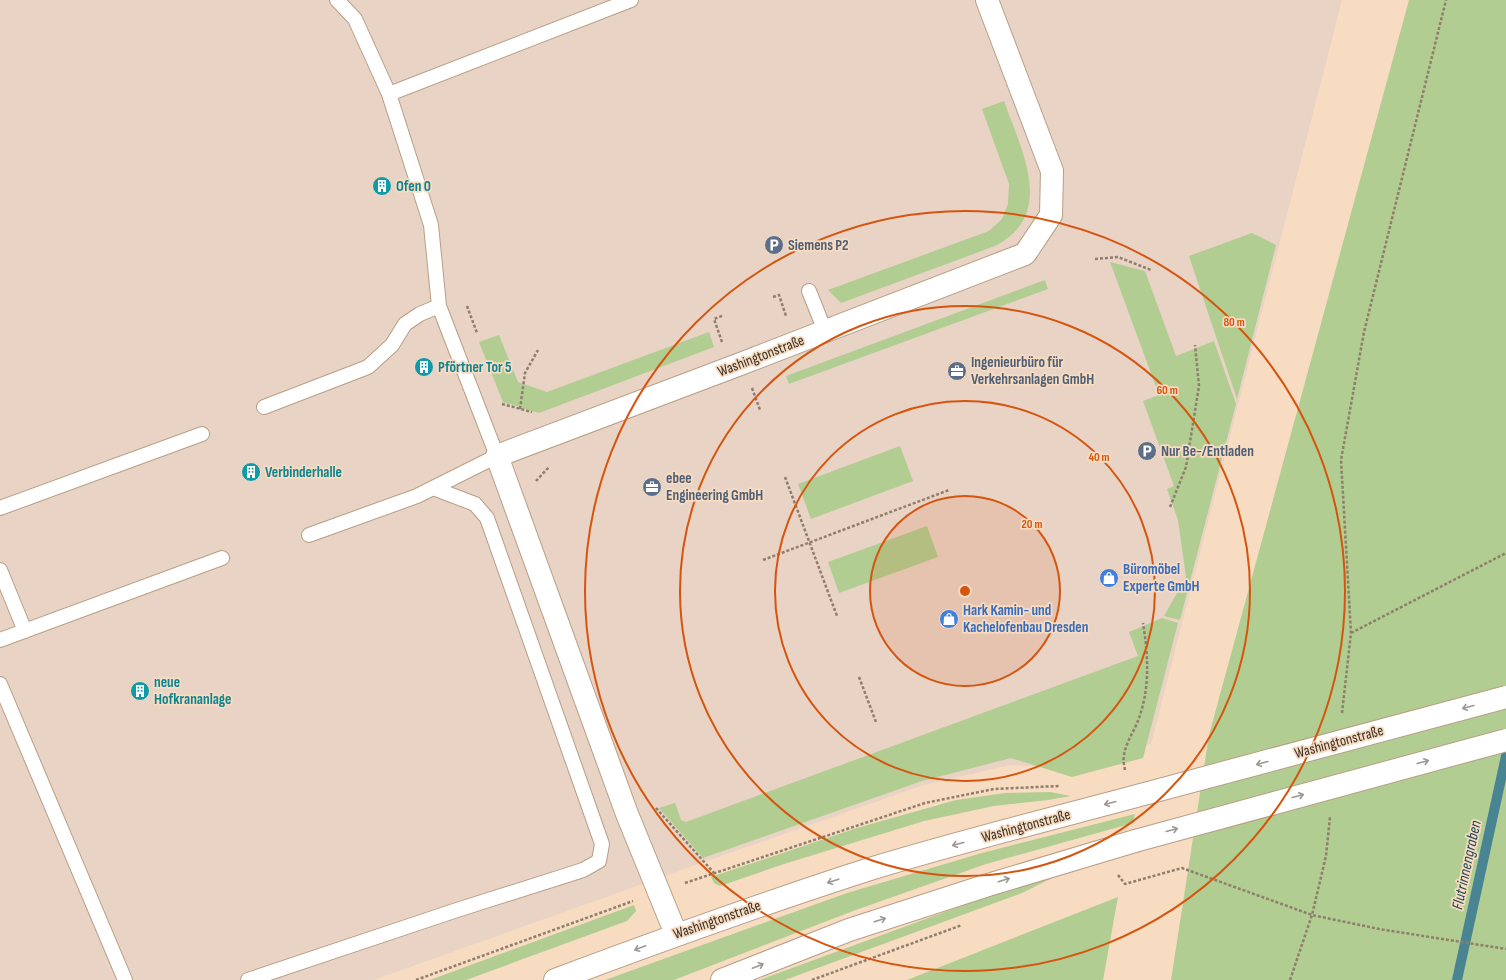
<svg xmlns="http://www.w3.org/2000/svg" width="1506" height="980" viewBox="0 0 1506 980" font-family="'Sofia Sans Condensed',sans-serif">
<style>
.commercial{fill:#e8d3c5}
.green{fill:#b1cd91}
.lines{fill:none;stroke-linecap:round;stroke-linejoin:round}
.stream{stroke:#488492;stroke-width:10}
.lane-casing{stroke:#b89f86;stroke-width:16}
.street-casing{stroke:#b89f86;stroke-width:24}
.secondary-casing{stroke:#b89f86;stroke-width:24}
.path{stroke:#8f7e6c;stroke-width:2.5;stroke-dasharray:3 2;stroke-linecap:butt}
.lane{stroke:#fff;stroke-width:14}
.street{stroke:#fff;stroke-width:22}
.secondary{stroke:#fff;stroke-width:22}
.secondary-bridge-casing{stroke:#b89f86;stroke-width:24;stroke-linecap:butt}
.secondary-bridge{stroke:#fff;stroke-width:22}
.oneway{stroke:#9c9792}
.ring{fill:none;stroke:#d6550e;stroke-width:2}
.labels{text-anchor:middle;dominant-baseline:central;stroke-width:3.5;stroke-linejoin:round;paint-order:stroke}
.culture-label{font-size:15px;font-weight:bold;fill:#0d838f;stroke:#f7dcc2;text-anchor:start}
.service-label{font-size:15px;font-weight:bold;fill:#4e5e75;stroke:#f7dcc2;text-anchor:start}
.street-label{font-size:15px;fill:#392f25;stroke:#f7dcc2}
.shop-label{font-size:15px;font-weight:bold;fill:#366cbe;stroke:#f7dcc2;text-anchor:start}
.water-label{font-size:16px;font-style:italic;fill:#1e4752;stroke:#f7dcc2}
.centre{fill:#d6550e;stroke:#f7dcc2;stroke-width:2}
.ring-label{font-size:12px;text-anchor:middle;font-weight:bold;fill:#d6550e;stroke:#f7dcc2;stroke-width:3.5;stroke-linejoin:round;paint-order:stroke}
</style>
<rect width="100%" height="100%" fill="#f7dcc2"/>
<!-- commercial -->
<path class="commercial" d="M 0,0 L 1342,0 L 1151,744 L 1111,753 L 1066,768 L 1010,765 L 924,785 L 704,862 L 374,980 L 0,980 Z"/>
<!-- green -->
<path class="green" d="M 1409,0 L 1506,0 L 1506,980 L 1171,980 L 1209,735 Z
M 1004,101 C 1021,150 1057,214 995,246 L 841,303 L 828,290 L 989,231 L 1002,219 L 1008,204 L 1009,184 L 982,109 Z
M 1252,233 L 1276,245 L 1237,399 L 1189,256 Z
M 1110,262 L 1145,271 L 1176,356 L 1214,341 L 1236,404 L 1180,620 L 1164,616 L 1186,577 L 1178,520 L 1167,489 L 1174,486 L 1143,401 L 1159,395 Z
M 1045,280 L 1048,289 L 789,384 L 786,376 Z
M 709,332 L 714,347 L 539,413 L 503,402 L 479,342 L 499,335 L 518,382 L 547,392 Z
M 900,446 L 913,481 L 811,519 L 798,484 Z
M 927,526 L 938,557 L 839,593 L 828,562 Z
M 1162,618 L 1178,623 L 1143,758 L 1072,777 L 1011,758 L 922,781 L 703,858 L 659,808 L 675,803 L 681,820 L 686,822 L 1138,656 L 1129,632 Z
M 1050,792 L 1071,796 L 1048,800 L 994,806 L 924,821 L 784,864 L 720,886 L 714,883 L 711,877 L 857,828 L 956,800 L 1005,793 Z
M 1135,814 L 1133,823 L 986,864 L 853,911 L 674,980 L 605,980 L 847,893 L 982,853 Z
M 1060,874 L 1022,893 L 785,980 L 759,980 L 983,898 Z
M 1118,897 L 1103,980 L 907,980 Z
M 634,905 L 636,911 L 627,921 L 466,980 L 430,980 Z"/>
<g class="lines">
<!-- stream -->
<path class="stream" d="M 1457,980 L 1506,756"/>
<!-- lane casing -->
<g class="lane-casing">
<path id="lane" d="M 389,94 L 631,0
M 809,291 L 825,331
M 264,407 L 368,367 L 392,345 L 405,324 L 420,314 L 439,306
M 0,508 L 202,434
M 309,535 L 417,496 L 497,456 L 439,306 L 431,225 L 389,94 L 355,19 L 337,0
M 0,570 L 25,631
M 0,640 L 222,558
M 0,684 L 125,980
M 248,980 L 457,910 L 583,870 L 599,861 L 602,844 L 487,518 L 475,504 L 433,488"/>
</g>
<!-- street casing -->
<g class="street-casing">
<path id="street" d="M 676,934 L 627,814 L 497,456 L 743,363 L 1025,254 L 1051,215 L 1052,171 L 987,0"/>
</g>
<!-- secondary casing -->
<g class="secondary-casing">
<path id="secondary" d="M 555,980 C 659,941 764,903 870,869 C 962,841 1055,818 1148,793
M 722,980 L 849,930 L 988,885 L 1135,841"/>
</g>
<!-- path -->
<path class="path" d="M 1095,259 L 1118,257 L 1151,270
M 773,297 L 779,295 L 786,316
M 467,306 L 477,333
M 722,342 L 714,319 L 724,315
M 752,388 L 760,410
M 502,404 L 532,412
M 520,409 L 525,373 L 538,350
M 785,477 L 837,616
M 536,481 L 549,467
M 1170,507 L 1186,467 L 1199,386 L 1195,345
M 763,560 L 949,490
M 1351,633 L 1506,553
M 859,677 L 876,722
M 1342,713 L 1351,633 L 1341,460 L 1364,332 L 1446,0
M 1125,770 C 1124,765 1123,760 1124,755 C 1126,741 1136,729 1140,715 C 1150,685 1148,654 1143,623
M 656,808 L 714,873
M 1118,875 L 1125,884 L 1182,868 L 1312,915 L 1379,929 L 1506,949
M 685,883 L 925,803 L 994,789 L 1059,786
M 416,980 L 633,901
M 812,980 L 962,925
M 1290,980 L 1312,915 L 1326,856 L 1330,817"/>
<!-- lane -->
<use href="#lane" class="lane"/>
<!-- street -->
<use href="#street" class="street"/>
<!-- secondary -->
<use href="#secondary" class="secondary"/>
<!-- secondary-bridge casing -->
<g class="secondary-bridge-casing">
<path id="secondary-bridge" d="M 1148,793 L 1506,697
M 1135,841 L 1506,740"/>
</g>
<!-- secondary-bridge -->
<use href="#secondary-bridge" class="secondary-bridge"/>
</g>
<!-- one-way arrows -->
<defs><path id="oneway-shaft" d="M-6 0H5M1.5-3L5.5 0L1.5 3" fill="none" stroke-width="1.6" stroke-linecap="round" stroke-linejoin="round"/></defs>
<g class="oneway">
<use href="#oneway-shaft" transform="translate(1468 707) rotate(165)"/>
<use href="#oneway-shaft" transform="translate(1423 762) rotate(-15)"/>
<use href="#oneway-shaft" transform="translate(1262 763) rotate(165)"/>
<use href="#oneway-shaft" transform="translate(1298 796) rotate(-15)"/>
<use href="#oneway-shaft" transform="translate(1110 803) rotate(165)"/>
<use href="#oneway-shaft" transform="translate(1172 830) rotate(-15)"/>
<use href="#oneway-shaft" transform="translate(958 844) rotate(165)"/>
<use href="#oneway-shaft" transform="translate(1004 880) rotate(-17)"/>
<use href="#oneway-shaft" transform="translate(833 881) rotate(162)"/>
<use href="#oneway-shaft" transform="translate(880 920) rotate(-18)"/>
<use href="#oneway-shaft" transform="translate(640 948) rotate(159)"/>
<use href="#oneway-shaft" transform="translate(758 966) rotate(-21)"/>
</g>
<!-- distance rings -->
<circle cx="965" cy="591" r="95" fill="#d6550e" fill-opacity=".12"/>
<g class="ring">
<circle cx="965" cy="591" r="95"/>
<circle cx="965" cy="591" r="190"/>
<circle cx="965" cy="591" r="285"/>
<circle cx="965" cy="591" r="380"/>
</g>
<!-- icons -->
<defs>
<g id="building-disc" transform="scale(1)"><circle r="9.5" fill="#0f9aa8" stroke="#f7dcc2"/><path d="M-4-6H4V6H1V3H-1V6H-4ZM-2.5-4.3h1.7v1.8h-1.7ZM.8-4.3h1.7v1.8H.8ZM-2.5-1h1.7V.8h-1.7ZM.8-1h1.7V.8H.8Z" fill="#fff"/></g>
<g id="parking-disc" transform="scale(1)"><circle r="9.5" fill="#5c6f8a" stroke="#f7dcc2"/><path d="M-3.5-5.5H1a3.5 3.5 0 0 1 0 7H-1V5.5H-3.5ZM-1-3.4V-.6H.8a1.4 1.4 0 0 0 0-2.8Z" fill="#fff"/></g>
<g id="office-disc" transform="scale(1)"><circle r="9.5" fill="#5c6f8a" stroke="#f7dcc2"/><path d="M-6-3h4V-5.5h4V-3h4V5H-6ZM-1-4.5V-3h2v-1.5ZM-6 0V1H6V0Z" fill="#fff"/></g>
<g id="shop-disc" transform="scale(1)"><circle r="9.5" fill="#3f7fe0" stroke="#f7dcc2"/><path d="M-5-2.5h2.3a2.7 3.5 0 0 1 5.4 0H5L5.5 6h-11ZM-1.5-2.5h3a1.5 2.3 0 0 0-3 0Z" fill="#fff"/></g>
</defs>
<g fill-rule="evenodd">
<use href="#building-disc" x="382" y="186"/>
<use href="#parking-disc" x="774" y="245"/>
<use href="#building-disc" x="424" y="367"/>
<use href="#office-disc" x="957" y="371"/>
<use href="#parking-disc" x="1147" y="451"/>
<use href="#building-disc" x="251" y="472"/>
<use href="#office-disc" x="652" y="487"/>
<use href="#shop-disc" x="1109" y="578"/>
<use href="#shop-disc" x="949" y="619"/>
<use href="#building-disc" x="140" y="691"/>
</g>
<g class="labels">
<!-- culture labels -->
<g class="culture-label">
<text x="396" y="186">Ofen 0</text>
<text x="438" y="367">Pförtner Tor 5</text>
<text x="265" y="472">Verbinderhalle</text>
<text x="154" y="682">neue<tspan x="154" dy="17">Hofkrananlage</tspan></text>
</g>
<!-- service labels -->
<g class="service-label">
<text x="788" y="245">Siemens P2</text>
<text x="971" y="362">Ingenieurbüro für<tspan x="971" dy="17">Verkehrsanlagen GmbH</tspan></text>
<text x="1161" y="451">Nur Be-/Entladen</text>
<text x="666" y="478">ebee<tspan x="666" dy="17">Engineering GmbH</tspan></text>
</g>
<!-- street labels -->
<g class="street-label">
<text transform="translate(761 356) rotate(-21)">Washingtonstraße</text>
<text transform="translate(1339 742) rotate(-15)">Washingtonstraße</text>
<text transform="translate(1026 826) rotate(-15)">Washingtonstraße</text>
<text transform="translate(717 920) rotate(-19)">Washingtonstraße</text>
</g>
<!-- shop labels -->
<g class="shop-label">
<text x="1123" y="569">Büromöbel<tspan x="1123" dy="17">Experte GmbH</tspan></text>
<text x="963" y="610">Hark Kamin- und<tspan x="963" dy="17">Kachelofenbau Dresden</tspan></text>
</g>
<!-- water labels -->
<g class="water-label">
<text transform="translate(1467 865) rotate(-78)">Flutrinnengraben</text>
</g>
</g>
<circle cx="965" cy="591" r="6" class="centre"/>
<g class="ring-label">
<text x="1234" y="326">80 m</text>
<text x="1167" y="394">60 m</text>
<text x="1099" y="461">40 m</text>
<text x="1032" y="528">20 m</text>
</g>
</svg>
